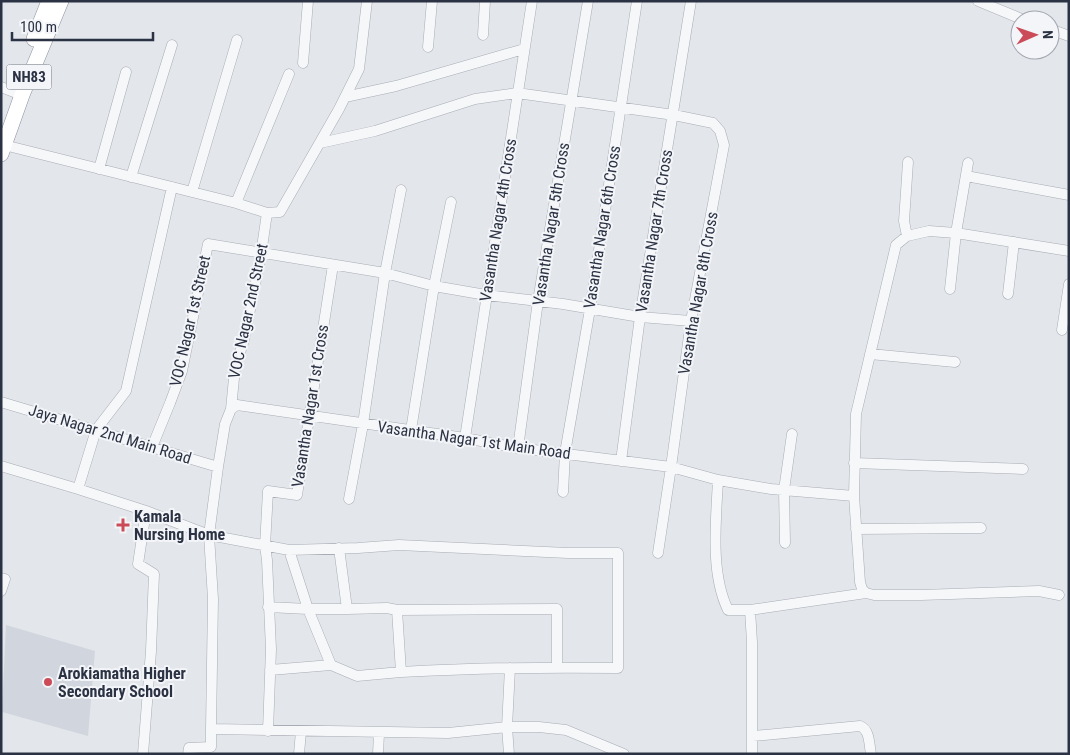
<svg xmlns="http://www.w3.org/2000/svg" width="1070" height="755" viewBox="0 0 1070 755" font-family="'Roboto Condensed',sans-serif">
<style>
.built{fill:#d1d5dd}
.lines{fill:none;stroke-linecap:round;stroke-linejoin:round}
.minor-casing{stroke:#a8acb5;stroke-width:11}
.highway-casing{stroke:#8b92a1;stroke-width:16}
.minor{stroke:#f6f7f9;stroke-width:10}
.highway{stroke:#fff;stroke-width:15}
.poi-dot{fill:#cb4c58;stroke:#f3f5f8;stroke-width:2}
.labels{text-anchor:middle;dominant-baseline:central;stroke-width:4;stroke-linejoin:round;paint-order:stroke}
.shield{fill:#f3f5f8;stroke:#676c79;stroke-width:1}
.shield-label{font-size:15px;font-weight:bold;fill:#2b3243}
.street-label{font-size:16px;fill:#2b3243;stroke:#f3f5f8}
.poi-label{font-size:16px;font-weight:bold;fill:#2b3243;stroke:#f3f5f8;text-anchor:start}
</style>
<rect width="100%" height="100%" fill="#e3e6eb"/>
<!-- built -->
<path class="built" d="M 6,625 L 95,651 L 88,736 L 2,712 Z"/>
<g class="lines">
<!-- minor casing -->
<g class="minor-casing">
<path id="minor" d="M 978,1 L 1024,20
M 1050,29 L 1069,36
M 483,35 L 485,1
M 428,47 L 432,1
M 303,63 L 308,1
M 1,87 L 22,95
M 345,97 L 396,86 L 524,49
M 320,143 L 375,131 L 475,99 L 517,93 L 674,115 L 713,123 L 720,131 L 724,145 L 691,321 L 671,467 L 658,553
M 4,145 L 236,203 L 267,213 L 280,212 L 339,109 L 359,69 L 367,1
M 99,169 L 126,72
M 966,176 L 1069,195
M 131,177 L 172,45
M 192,192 L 237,40
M 236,203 L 289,74
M 267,213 L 261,254 L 244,340 L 235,368 L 231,409 L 225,424 L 218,467 L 209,535 L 289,550 L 358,548 L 399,545 L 568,553 L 618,553 L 618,668 C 545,667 473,668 401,672 L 397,610 L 557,609 L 557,667
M 907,236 L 904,221 L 908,162
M 950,289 L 956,233 L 1069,251
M 1008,294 L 1014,242
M 1062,330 L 1069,284
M 870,354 L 955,362
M 1,402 L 218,467
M 231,409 L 237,405 L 465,438 L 518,448 L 671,467 L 718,480 L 771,489 L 854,496 L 856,414 L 896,245 L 907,236 L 929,231 L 956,233 L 968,163
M 411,430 L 434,286 L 451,202
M 465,438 L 532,1
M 152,447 L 170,403 L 182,371 L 208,244 L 385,273 L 434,286 L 486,295 L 563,304 L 640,317 L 691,321
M 518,448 L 538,301 L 588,1
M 621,461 L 640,317 L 691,1
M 854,463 L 1023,469
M 1,466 L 78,489 L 146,511 L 209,535 L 213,599 L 211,729 L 448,733 L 507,727 L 539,727 L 566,730 L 624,754
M 718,480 C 716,521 710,573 728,610 L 750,610 L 752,642 L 752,754
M 78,489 L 96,430 L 126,391 L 172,187
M 563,492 L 565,453 L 590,309 L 637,1
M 854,496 L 860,582 L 862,589 L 866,593 L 874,595 L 921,595 L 1039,591 L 1059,595
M 349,499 L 363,424 L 385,273 L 401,190
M 856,529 L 981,528
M 785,543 L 784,490 L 792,434
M 339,548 L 347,609 L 387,608 L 397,610
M 289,550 L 308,609 L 331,665 L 357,676 L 401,672
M 1,578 L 5,579 L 1,591
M 268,607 L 308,609 L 347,609
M 750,610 L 866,593
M 270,670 L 331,665
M 268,731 L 271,649 L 267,560 L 265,546 L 268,491 L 297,495 L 333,265
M 753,736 L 860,726 C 870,730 869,744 871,754
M 143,754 L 151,651 L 154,574 L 138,564 L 146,511
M 188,754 L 189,748 L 211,747 L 211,729
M 299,754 L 301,731
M 378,754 L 379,733
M 509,754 L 507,727 L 510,668"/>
</g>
<!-- highway casing -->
<g class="highway-casing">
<path id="highway" d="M 34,39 L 49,1
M 1,154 L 22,95 L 61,1"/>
</g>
<!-- minor -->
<use href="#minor" class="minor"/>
<!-- highway -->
<use href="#highway" class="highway"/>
</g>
<!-- markers -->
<g class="poi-dot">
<path d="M120.5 517.5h5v5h5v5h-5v5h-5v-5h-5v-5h5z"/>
<circle cx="48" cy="682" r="5"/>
</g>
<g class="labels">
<!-- shield labels -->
<rect class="shield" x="6.5" y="64.5" width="45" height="25" rx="4"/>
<g class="shield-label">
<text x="29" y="77">NH83</text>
</g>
<!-- street labels -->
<g class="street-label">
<text transform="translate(498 220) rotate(-81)">Vasantha Nagar 4th Cross</text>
<text transform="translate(551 224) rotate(-81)">Vasantha Nagar 5th Cross</text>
<text transform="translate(602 227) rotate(-81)">Vasantha Nagar 6th Cross</text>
<text transform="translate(654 231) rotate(-81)">Vasantha Nagar 7th Cross</text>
<text transform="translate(698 293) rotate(-80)">Vasantha Nagar 8th Cross</text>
<text transform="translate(248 311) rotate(-78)">VOC Nagar 2nd Street</text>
<text transform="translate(190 321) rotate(-77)">VOC Nagar 1st Street</text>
<text transform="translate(310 406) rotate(-81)">Vasantha Nagar 1st Cross</text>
<text transform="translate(110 434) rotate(17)">Jaya Nagar 2nd Main Road</text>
<text transform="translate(474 440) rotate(8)">Vasantha Nagar 1st Main Road</text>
</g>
<!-- poi labels -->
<g class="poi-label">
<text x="134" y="516">Kamala<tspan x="134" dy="18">Nursing Home</tspan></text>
<text x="58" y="673">Arokiamatha Higher<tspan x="58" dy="18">Secondary School</tspan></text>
</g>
</g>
<!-- border -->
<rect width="1070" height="755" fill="none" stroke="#2b3243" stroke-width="5"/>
<!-- north arrow -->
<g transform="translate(1035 35) rotate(88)"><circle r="24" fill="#f3f5f8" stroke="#a3a7b0"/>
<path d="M0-4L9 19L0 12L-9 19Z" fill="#cb4c58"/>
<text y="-8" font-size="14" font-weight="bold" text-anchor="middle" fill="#2b3243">N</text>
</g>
<!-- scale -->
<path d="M12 32v8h141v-8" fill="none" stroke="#2b3243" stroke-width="2.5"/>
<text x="20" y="32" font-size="15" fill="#2b3243" stroke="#f3f5f8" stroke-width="4" paint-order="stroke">100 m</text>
</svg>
